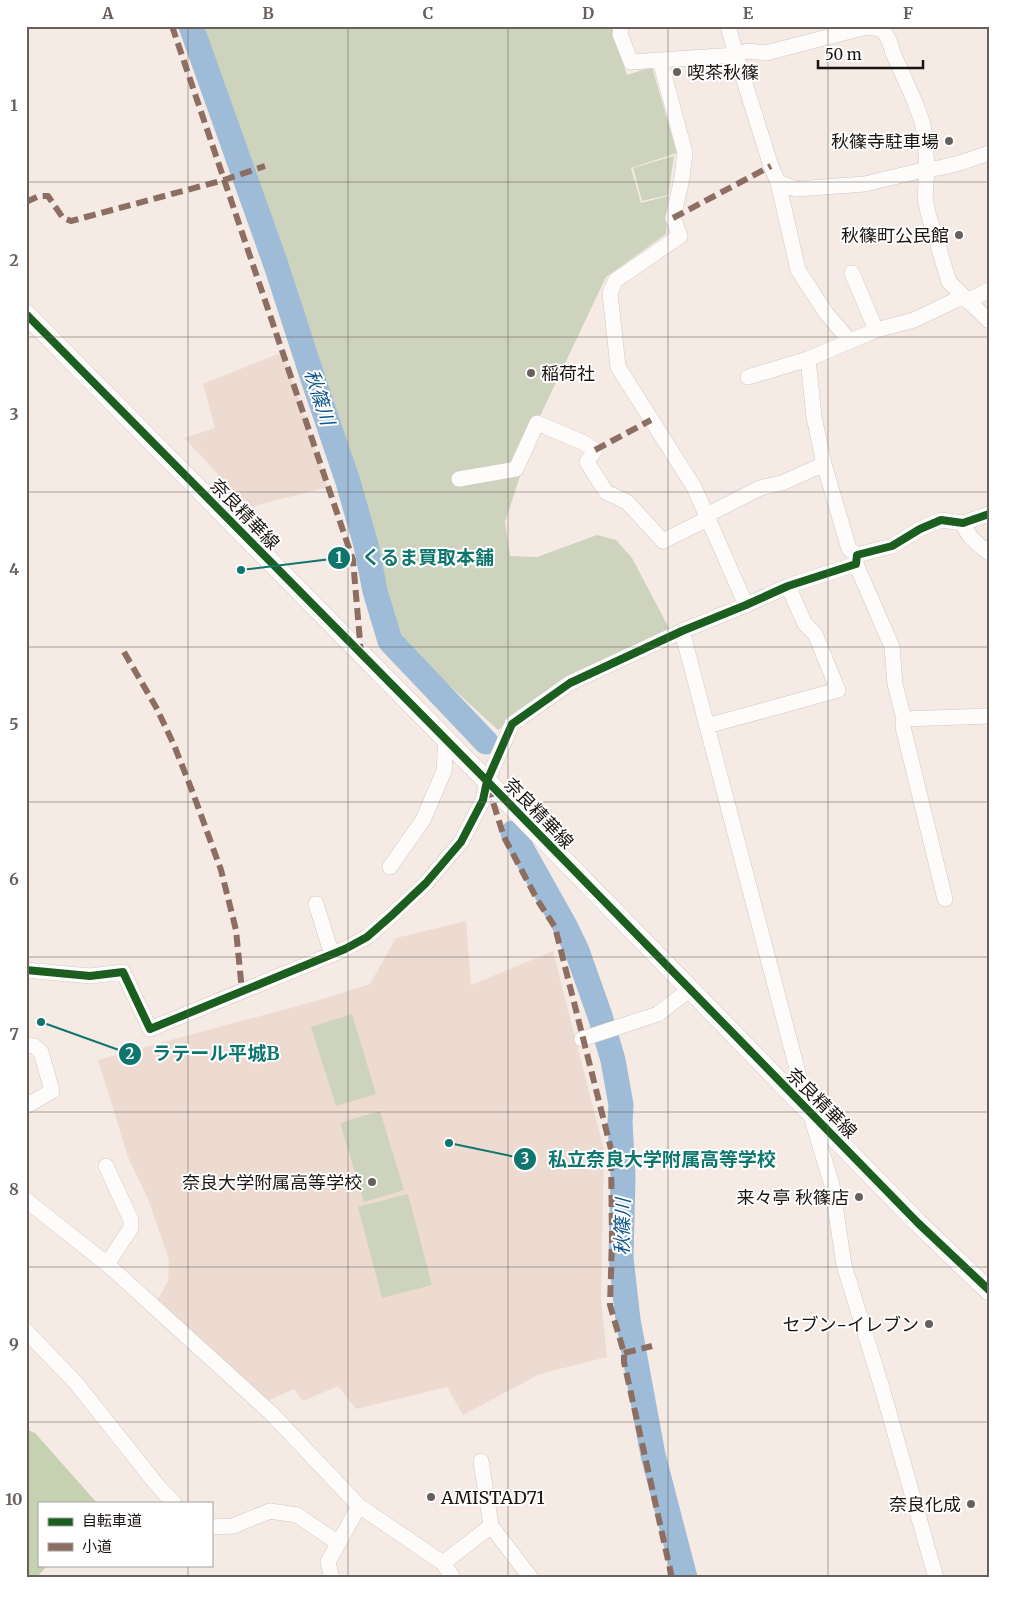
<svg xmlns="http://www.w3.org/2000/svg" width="1015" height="1604" viewBox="0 0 1015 1604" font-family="Merriweather,'Noto Sans JP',serif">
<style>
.built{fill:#eddbd1}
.green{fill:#cdd3bd}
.forest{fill:#c5d1b1}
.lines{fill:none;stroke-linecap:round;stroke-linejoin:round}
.river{stroke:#9ebbd8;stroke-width:25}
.minor-casing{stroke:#d0c9c5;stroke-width:16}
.major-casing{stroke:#d0c9c5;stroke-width:20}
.minor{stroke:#fefcfb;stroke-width:15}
.major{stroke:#fefcfb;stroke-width:19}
.quiet{stroke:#8d6e63;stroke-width:6;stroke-dasharray:12 6;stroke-linecap:butt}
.cycleway-casing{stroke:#fff;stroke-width:11}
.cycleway{stroke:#1b5e20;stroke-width:8}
.grid{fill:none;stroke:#67605c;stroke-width:1;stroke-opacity:0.55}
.poi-dot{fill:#67605c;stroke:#fff;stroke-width:2}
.labels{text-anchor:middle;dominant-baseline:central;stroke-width:4;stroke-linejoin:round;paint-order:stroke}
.poi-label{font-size:18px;fill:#1b1512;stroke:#fff;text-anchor:end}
.street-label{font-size:18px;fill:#1b1512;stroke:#fff}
.water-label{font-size:19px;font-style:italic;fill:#0f568d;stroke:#fff}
.leader{fill:none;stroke:#0f766e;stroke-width:2}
.callout-dot{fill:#0f766e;stroke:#fff;stroke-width:2}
.mark-label{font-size:15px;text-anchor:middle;font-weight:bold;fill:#fff}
.callout-label{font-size:19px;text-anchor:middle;font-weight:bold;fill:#0f766e;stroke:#fff;stroke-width:4;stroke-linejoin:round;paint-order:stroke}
.neatline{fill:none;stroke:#67605c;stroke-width:2}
.grid-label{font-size:16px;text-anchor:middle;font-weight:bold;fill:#67605c}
</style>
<rect width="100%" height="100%" fill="#f5eae4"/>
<!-- built -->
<path class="built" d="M 283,352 L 328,487 L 249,507 L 184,438 L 215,428 L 203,384 Z
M 466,921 L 471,985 L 553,951 L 604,1150 L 601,1300 L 607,1357 L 540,1374 L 463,1415 L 447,1387 L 356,1409 L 338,1386 L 303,1401 L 294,1389 L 267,1401 L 156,1303 L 168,1281 L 169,1260 L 148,1199 L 128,1157 L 98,1060 L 330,997 L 370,984 L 396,938 Z"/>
<!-- green -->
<path class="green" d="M 204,26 L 617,26 L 615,39 L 627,75 L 652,67 L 677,153 L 631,168 L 641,203 L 668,196 L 666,234 L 606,277 L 539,418 L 505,522 L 510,556 L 537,557 L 597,535 L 616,540 L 632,558 L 670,630 L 564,681 L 498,730 L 398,638 L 391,626 L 364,520 Z
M 674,156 L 668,195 L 642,201 L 633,168 Z
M 352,1014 L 376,1094 L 336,1106 L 311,1027 Z
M 380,1111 L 404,1190 L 364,1202 L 340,1123 Z
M 408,1194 L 432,1285 L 382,1298 L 358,1207 Z"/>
<!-- forest -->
<path class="forest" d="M 26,1429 L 35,1433 L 97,1503 L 39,1503 L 39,1565 L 48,1565 L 36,1578 L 26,1578 Z"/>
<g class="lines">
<!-- river -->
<path class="river" d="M 191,26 L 276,265 L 314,382 L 348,482 L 366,545 L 375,591 L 390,641 L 486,742
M 513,833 L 565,926 L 577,951 L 600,1016 L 613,1060 L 621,1105 L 620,1122 L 623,1177 L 621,1258 L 628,1320 L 653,1455 L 685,1578"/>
<!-- minor casing -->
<g class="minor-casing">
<path id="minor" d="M 621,26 L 620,34 L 631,62 L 736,55 L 771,166 L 778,182 L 796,189 L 865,184 L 927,169 L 939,168 L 960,163 L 989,153
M 728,26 L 736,55 L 747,51 L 766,53 L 866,27 L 882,29 L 889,40 L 893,53 L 914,100 L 922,121 L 925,136 L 927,169 L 925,198 L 928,213 L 949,282 L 989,321
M 660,60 L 685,153 L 682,178 L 673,218 L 680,236 L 616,280 L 610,293 L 618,367 L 694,487 L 746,605
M 778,182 L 798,270 L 826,313 L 849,340
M 852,273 L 876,330
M 968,301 L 989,290
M 748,377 L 808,359
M 459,479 L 516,469 L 537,423 L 582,442 L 595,450 L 587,462 L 606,492 L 627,502 L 663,541 L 707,519
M 707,515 L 760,488 L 782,483 L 824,464
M 963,523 C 967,537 978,544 989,553
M 857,555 L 849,549 L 824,464 L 814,417 L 808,359 L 876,330 L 914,320 L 962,297
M 856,564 L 892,647 L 895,684 L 904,719 L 989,716
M 682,631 L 801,1084 L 794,1096
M 904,719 L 903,727 L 945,899
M 707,726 L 838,690 L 815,634 L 805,624 L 788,586
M 390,867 L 423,820 L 444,771 L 446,740
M 316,904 L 332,955
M 26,970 L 90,976 L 123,972 L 150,1029 L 345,949 L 367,937 L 391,916 L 426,883 L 461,842 L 483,800 L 487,781 L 512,724 L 570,683 L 682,631 L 746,605 L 788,586 L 856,564 L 857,555 L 892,546 L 920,529 L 941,520 L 963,523 L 989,514
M 582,1039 L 658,1014 L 689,990
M 26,1045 L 34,1046 L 41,1052 L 52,1091 L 26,1106
M 813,1114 L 813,1123 L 832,1185 L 844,1265 L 882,1388 L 936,1578
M 106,1166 L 131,1220 L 131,1228 L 107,1264
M 26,1200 L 107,1264 L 271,1413 L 359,1506 L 443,1563 L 453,1578
M 26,1331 L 76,1383 L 157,1485 L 174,1503
M 491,1526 L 531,1578
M 211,1527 L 233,1526 L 270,1511 L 297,1515 L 338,1543
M 443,1563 L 491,1526 L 481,1461
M 332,1578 L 328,1562 L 359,1506"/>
</g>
<!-- major casing -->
<g class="major-casing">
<path id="major" d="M 26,314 L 487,781 L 918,1223 L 989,1291"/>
</g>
<!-- minor -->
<use href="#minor" class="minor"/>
<!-- major -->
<use href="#major" class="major"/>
<!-- quiet -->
<path class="quiet" d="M 172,26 L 353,560 L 361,653
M 26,202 L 39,196 L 48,196 L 63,218 L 71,221 L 224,180 L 265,166
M 673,218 L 771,166
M 595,450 L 651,420
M 124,652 L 156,707 L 174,745 L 193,793 L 221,870 L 236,930 L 242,991
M 488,786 L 504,837 L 538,901 L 555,927 L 611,1149 L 612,1242 L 610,1305 L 624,1353 L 624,1362 L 672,1578
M 624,1353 L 652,1346"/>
<!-- cycleway casing -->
<g class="cycleway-casing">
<path id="cycleway" d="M 26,314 L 487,781 L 918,1223 L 989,1290
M 26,970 L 90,976 L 123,972 L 150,1029 L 345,949 L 367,937 L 391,916 L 426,883 L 461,842 L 483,800 L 487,781 L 512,724 L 570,683 L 682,631 L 746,605 L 788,586 L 856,564 L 857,555 L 892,546 L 920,529 L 941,520 L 963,523 L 989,514"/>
</g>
<!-- cycleway -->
<use href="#cycleway" class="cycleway"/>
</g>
<!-- grid -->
<path class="grid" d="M 188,26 L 188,1503M 348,26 L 348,1578M 508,26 L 508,1578M 668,26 L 668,1578M 828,26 L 828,1578M 26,182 L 989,182M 26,337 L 989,337M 26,492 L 989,492M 26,647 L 989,647M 26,802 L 989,802M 26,957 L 989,957M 26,1112 L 989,1112M 26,1267 L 989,1267M 26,1422 L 989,1422M 188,1565 L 188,1578"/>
<!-- markers -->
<g class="poi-dot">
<circle cx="677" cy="72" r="5"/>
<circle cx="949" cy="141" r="5"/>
<circle cx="959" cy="235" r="5"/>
<circle cx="531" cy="373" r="5"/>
<circle cx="372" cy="1182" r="5"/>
<circle cx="859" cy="1197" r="5"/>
<circle cx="929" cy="1324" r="5"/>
<circle cx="431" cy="1497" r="5"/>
<circle cx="971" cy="1504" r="5"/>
</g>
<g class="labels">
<!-- poi labels -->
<g class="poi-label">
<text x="687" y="72" text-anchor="start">喫茶秋篠</text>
<text x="939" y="141">秋篠寺駐車場</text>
<text x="949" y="235">秋篠町公民館</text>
<text x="541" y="373" text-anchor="start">稲荷社</text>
<text x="362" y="1182">奈良大学附属高等学校</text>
<text x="849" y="1197">来々亭 秋篠店</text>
<text x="919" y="1324">セブン-イレブン</text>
<text x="441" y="1497" text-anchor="start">AMISTAD71</text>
<text x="961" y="1504">奈良化成</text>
</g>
<!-- street labels -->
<g class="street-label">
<text transform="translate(245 514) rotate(46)">奈良精華線</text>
<text transform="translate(539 813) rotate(46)">奈良精華線</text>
<text transform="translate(822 1103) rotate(45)">奈良精華線</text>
</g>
<!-- water labels -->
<g class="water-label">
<text transform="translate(320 397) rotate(72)">秋篠川</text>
<text transform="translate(622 1227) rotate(-89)">秋篠川</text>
</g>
</g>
<!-- callouts -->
<path class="leader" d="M241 570L339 558M41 1022L130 1054M449 1143L525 1159"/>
<g class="callout-dot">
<circle cx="241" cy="570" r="5"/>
<circle cx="41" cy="1022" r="5"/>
<circle cx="449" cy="1143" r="5"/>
<circle cx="339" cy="558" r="12"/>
<circle cx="130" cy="1054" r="12"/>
<circle cx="525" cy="1159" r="12"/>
</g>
<g class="mark-label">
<text x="339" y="563">1</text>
<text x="130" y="1059">2</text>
<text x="525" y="1164">3</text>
</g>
<g class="callout-label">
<text x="428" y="564">くるま買取本舗</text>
<text x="216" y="1060">ラテール平城B</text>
<text x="662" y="1166">私立奈良大学附属高等学校</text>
</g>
<!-- border -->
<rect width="1015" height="1604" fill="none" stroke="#ffffff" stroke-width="55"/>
<!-- legend -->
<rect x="38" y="1502" width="175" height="65" fill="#ffffff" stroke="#a4a1a0"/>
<rect x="48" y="1518" width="25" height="8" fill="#1b5e20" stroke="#a4a1a0"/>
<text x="82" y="1526" font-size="15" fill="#1b1512">自転車道</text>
<rect x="48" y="1543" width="25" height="8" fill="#8d6e63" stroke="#a4a1a0"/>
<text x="82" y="1552" font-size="15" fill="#1b1512">小道</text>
<!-- scale -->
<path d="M818 60v8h105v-8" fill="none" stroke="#1b1512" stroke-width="2.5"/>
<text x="825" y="60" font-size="15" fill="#1b1512" stroke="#ffffff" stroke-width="4" paint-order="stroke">50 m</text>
<rect x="28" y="28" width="960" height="1548" class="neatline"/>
<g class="grid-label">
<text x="108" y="19">A</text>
<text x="268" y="19">B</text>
<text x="428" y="19">C</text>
<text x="588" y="19">D</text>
<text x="748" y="19">E</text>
<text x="908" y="19">F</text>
<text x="14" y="111">1</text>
<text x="14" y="266">2</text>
<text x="14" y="420">3</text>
<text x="14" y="575">4</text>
<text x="14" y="730">5</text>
<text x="14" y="885">6</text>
<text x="14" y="1040">7</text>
<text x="14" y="1195">8</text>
<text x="14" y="1350">9</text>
<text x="14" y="1505">10</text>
</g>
</svg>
